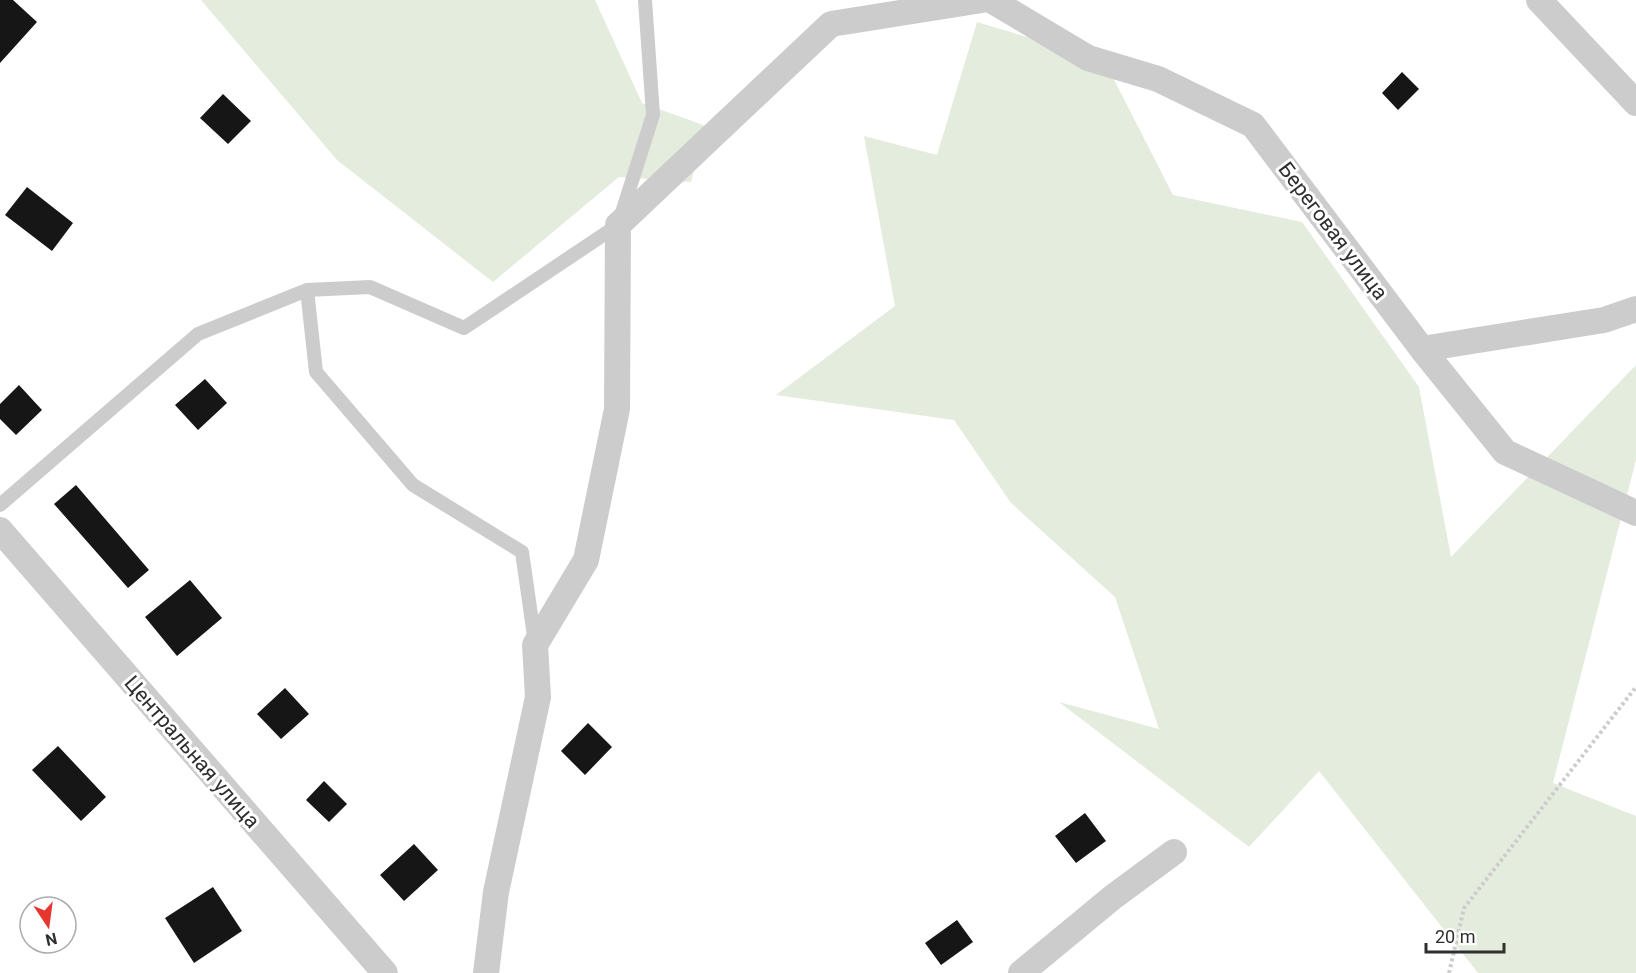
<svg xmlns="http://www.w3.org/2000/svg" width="1636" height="973" viewBox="0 0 1636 973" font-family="Roboto,sans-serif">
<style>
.green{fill:#e4ecdd}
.building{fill:#161616}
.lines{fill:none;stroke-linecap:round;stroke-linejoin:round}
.path{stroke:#ccc;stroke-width:4;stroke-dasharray:3 3;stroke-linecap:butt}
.lane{stroke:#ccc;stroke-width:14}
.street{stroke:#ccc;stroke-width:26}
.labels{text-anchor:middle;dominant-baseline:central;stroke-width:6;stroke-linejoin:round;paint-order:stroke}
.street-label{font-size:21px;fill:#2f2f2f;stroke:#fff}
</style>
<rect width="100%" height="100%" fill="#fff"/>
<!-- green -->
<path class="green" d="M 201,0 L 595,0 L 642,103 L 706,126 L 691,182 L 619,177 L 493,282 L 337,160 Z
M 977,22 L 1104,60 L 1173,195 L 1302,222 L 1419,387 L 1451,557 L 1636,365 L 1636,460 L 1553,783 L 1636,816 L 1636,973 L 1478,973 L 1319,771 L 1249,847 L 1059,702 L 1159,729 L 1115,597 L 1011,503 L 954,420 L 776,395 L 895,306 L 864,136 L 937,155 Z"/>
<!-- building -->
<path class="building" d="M 0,0 L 13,0 L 37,22 L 0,63 Z
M 1402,72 L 1419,89 L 1398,110 L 1382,93 Z
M 223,94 L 251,121 L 228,144 L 200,118 Z
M 27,187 L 73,223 L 52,251 L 5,215 Z
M 205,379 L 227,403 L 198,430 L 175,405 Z
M 19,385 L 42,410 L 16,435 L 0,419 L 0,404 Z
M 76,485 L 149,570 L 128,588 L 54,504 Z
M 190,580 L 222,618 L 177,656 L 145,617 Z
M 285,688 L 309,714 L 281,739 L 257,714 Z
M 588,723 L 612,747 L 585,775 L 561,751 Z
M 58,746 L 106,797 L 81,821 L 32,770 Z
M 324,781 L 347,804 L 329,822 L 306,800 Z
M 1085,813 L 1106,841 L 1076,863 L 1055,836 Z
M 414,844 L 438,870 L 404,901 L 380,875 Z
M 213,887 L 242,931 L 194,963 L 165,918 Z
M 957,920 L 973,942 L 941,965 L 925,943 Z"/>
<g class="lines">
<!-- path -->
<path class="path" d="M 1449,973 L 1464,908 L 1636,687"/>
<!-- lane -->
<path class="lane" d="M 307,290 L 316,372 L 413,485 L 522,552 L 535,643
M 0,505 L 198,334 L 307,290 L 370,287 L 464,328 L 618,225 L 653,115 L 645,0"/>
<!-- street -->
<path class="street" d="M 991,0 L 1088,58 L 1158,79 L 1253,125 L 1422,349 L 1505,452 L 1636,513
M 1539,0 L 1636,103
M 1422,349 L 1604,320 L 1636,309
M 0,530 L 385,973
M 486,973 L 496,892 L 538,697 L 535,645 L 586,560 L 617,409 L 618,225 L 831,24 L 982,0
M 1021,973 L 1113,897 L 1174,852"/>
</g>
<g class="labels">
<!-- street labels -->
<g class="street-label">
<text transform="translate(1333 231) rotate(53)">Береговая улица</text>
<text transform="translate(192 752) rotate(49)">Центральная улица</text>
</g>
</g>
<!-- north arrow -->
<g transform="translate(48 925) rotate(167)"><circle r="28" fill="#ffffff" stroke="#acacac" stroke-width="1.5"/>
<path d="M0-4.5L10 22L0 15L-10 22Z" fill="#e73530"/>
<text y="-9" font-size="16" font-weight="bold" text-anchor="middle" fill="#2f2f2f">N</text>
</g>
<!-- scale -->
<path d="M1426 943v9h78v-9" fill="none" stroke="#2f2f2f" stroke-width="3"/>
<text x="1435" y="943" font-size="18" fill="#2f2f2f" stroke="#ffffff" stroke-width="4.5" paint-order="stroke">20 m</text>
</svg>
